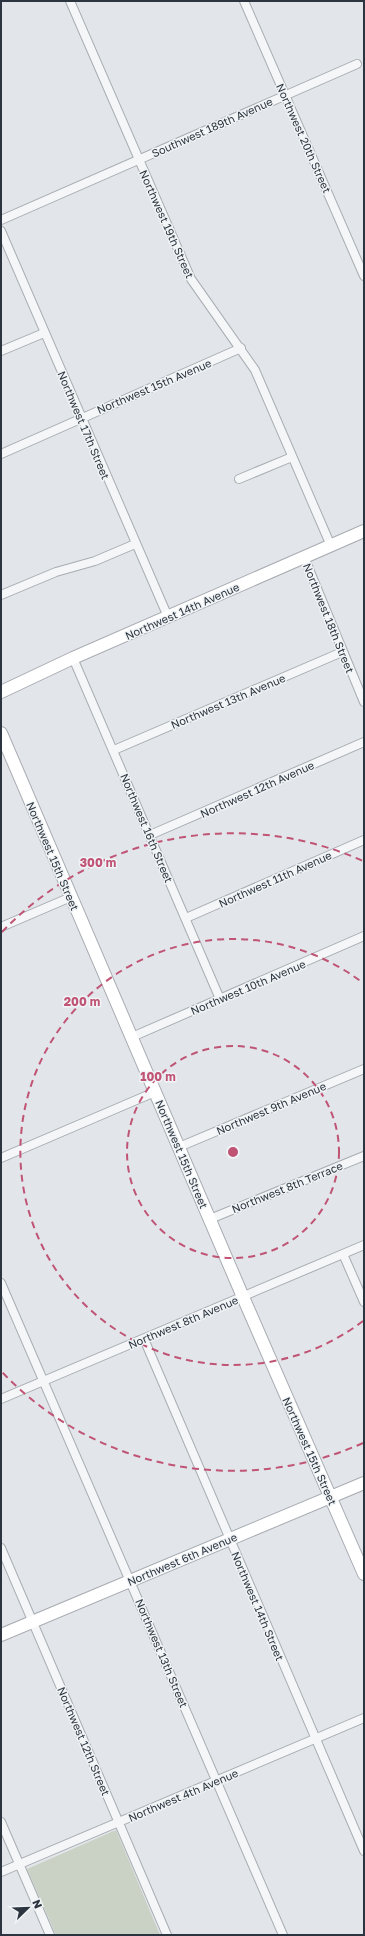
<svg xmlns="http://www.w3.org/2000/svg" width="365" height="1936" viewBox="0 0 365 1936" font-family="'Golos Text',sans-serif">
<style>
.green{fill:#c9d2c4}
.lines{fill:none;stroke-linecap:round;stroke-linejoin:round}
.street-casing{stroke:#a8adb3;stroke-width:10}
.secondary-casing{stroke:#a8adb3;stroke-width:14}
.street{stroke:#f4f6f7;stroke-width:8}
.secondary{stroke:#fff;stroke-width:12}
.ring{fill:none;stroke:#c05475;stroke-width:2;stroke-dasharray:7 5}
.labels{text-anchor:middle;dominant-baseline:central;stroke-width:3;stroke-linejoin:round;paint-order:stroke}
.street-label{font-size:11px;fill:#2c353f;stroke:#f1f4f6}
.centre{fill:#c05475;stroke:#f1f4f6;stroke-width:2}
.ring-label{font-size:12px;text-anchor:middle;font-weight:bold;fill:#c05475;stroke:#f1f4f6;stroke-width:3;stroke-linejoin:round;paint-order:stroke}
</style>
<rect width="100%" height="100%" fill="#e2e5e9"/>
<!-- green -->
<path class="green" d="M 116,1830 L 160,1935 L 56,1935 L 27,1869 Z"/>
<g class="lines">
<!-- street casing -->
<g class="street-casing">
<path id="street" d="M 70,1 L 191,279 L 255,370 L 331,546
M 244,1 L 364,276
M 1,220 L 357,64
M 1,231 L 168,617
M 1,351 L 44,333
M 1,454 L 241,348
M 239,479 L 292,457
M 304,557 L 364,702
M 1,595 L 56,572 L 95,561 L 135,544
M 73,658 L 220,999
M 114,750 L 342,652
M 150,835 L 364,742
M 186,918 L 364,840
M 1,927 L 71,897
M 132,1037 L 364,936
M 179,1147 L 364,1069
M 1,1158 L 155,1092
M 210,1219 L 364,1156
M 343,1254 L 364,1302
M 1,1283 L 283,1935
M 144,1339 L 364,1851
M 1,1399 L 364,1245
M 1,1548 L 167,1935
M 1,1822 L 50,1935
M 1,1872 L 364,1718"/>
</g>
<!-- secondary casing -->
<g class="secondary-casing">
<path id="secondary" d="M 1,692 L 73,658 L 364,531
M 1,733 L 243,1297 L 364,1574
M 1,1635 L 364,1483"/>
</g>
<!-- street -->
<use href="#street" class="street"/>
<!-- secondary -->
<use href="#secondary" class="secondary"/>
</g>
<!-- distance rings -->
<g class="ring">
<circle cx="233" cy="1152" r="106"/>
<path d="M363 1321A213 213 0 1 1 363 983"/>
<path d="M363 1443A319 319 0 0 1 2 1372M2 932A319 319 0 0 1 363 861"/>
</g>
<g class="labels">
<!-- street labels -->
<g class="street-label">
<text transform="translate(212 127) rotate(-24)">Southwest 189th Avenue</text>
<text transform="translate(304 138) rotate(66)">Northwest 20th Street</text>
<text transform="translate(167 224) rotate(66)">Northwest 19th Street</text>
<text transform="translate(154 386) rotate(-23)">Northwest 15th Avenue</text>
<text transform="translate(84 425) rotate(67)">Northwest 17th Street</text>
<text transform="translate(182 611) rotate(-24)">Northwest 14th Avenue</text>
<text transform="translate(329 618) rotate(68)">Northwest 18th Street</text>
<text transform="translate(228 701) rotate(-23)">Northwest 13th Avenue</text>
<text transform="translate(257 789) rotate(-24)">Northwest 12th Avenue</text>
<text transform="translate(147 828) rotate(67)">Northwest 16th Street</text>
<text transform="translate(53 856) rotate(67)">Northwest 15th Street</text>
<text transform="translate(275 879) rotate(-24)">Northwest 11th Avenue</text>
<text transform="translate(248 987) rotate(-23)">Northwest 10th Avenue</text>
<text transform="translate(271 1108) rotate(-23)">Northwest 9th Avenue</text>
<text transform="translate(182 1154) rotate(67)">Northwest 15th Street</text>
<text transform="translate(287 1187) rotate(-22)">Northwest 8th Terrace</text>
<text transform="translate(183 1322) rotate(-23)">Northwest 8th Avenue</text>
<text transform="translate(310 1451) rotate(66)">Northwest 15th Street</text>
<text transform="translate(182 1559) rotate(-23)">Northwest 6th Avenue</text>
<text transform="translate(258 1606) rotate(67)">Northwest 14th Street</text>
<text transform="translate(162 1653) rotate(67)">Northwest 13th Street</text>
<text transform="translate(84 1741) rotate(67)">Northwest 12th Street</text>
<text transform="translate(183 1795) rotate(-23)">Northwest 4th Avenue</text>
</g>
</g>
<circle cx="233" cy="1152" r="6" class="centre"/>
<g class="ring-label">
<text x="98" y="867">300 m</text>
<text x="82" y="1006">200 m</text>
<text x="158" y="1081">100 m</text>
</g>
<!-- border -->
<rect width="365" height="1936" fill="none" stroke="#2c353f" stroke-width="4"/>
<!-- north arrow -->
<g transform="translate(28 1908) rotate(67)" stroke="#f1f4f6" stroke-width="3" paint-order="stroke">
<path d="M0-3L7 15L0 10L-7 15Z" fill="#2c353f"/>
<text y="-6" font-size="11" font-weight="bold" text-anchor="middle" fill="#2c353f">N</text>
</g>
</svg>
